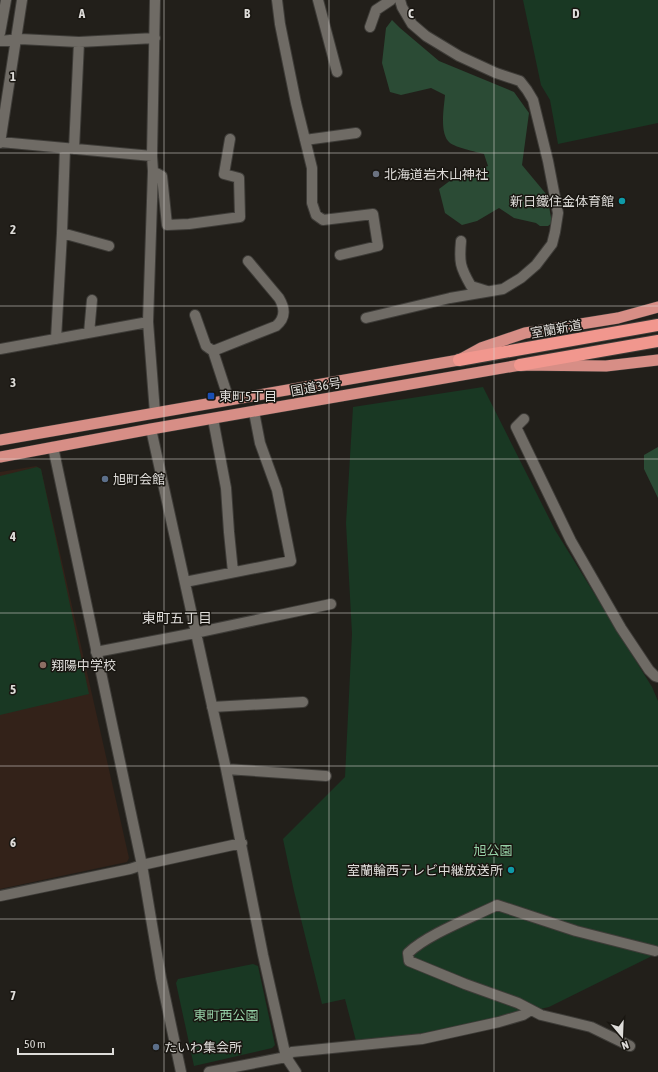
<svg xmlns="http://www.w3.org/2000/svg" width="658" height="1072" viewBox="0 0 658 1072" font-family="'Asap Condensed','Noto Sans JP',sans-serif">
<style>
.education{fill:#332219}
.green{fill:#193823}
.forest{fill:#2b4b35}
.lines{fill:none;stroke-linecap:round;stroke-linejoin:round}
.minor-casing{stroke:#3e3c38;stroke-width:12}
.tertiary-casing{stroke:#3e3c38;stroke-width:12}
.trunk-casing{stroke:#3e3c38;stroke-width:12}
.motorway-casing{stroke:#3e3c38;stroke-width:14}
.minor{stroke:#6f6b65;stroke-width:10}
.tertiary{stroke:#6f6b65;stroke-width:10}
.trunk{stroke:#d78e86;stroke-width:11}
.motorway{stroke:#f1978e;stroke-width:12}
.grid{fill:none;stroke:#dedcd9;stroke-width:1;stroke-opacity:0.55}
.worship-dot{fill:#6b7280;stroke:#191611;stroke-width:1.5}
.culture-dot{fill:#0f9aa8;stroke:#191611;stroke-width:1.5}
.transit-dot{fill:#1a4fb4;stroke:#191611;stroke-width:1.5}
.service-dot{fill:#5c6f8a;stroke:#191611;stroke-width:1.5}
.education-dot{fill:#8d6e63;stroke:#191611;stroke-width:1.5}
.labels{text-anchor:middle;dominant-baseline:central;stroke-width:3;stroke-linejoin:round;paint-order:stroke}
.poi-label{font-size:13px;fill:#dedcd9;stroke:#191611;text-anchor:start}
.street-label{font-size:13px;fill:#dedcd9;stroke:#191611}
.park-label{font-size:13px;fill:#96d1a7;stroke:#191611}
.neighbourhood-label{font-size:14px;fill:#dedcd9;stroke:#191611}
.grid-label{font-size:13px;text-anchor:middle;font-weight:bold;fill:#dedcd9;stroke:#191611;stroke-width:3;stroke-linejoin:round;paint-order:stroke}
</style>
<rect width="100%" height="100%" fill="#221f1a"/>
<!-- education -->
<path class="education" d="M 36,466 L 41,469 L 129,858 L 127,862 L 0,889 L 0,472 Z"/>
<!-- green -->
<path class="green" d="M 523,0 L 658,0 L 658,123 L 558,144 L 550,100 L 541,85 Z
M 483,387 L 555,530 L 652,687 L 658,701 L 658,953 L 549,1007 L 442,1032 L 356,1041 L 345,999 L 322,1004 L 294,891 L 283,839 L 345,777 L 352,634 L 346,523 L 353,407 Z
M 37,467 L 41,469 L 89,694 L 0,715 L 0,476 Z
M 253,964 L 258,966 L 275,1045 L 272,1048 L 194,1066 L 176,983 L 178,979 Z"/>
<!-- forest -->
<path class="forest" d="M 392,20 L 400,28 L 439,61 L 514,92 L 529,113 L 522,165 L 547,195 L 552,223 L 548,226 L 540,226 L 536,223 L 514,218 L 499,208 L 477,221 L 462,225 L 445,213 L 439,189 L 451,180 L 488,166 L 484,154 C 476,152 455,147 450,143 C 439,134 444,108 445,95 L 431,88 L 401,95 L 390,92 L 382,63 L 386,28 Z
M 658,447 L 658,498 L 644,469 L 644,455 Z"/>
<g class="lines">
<!-- minor casing -->
<g class="minor-casing">
<path id="minor" d="M 277,0 L 280,24 L 296,103 L 312,168 L 312,203 L 316,215 L 323,220 L 373,214 L 378,246 L 340,255
M 318,0 L 337,72
M 370,27 L 376,10 L 391,0
M 0,41 L 20,39 L 79,42 L 155,38
M 305,140 L 356,133
M 0,142 L 152,156
M 0,143 L 22,0
M 74,149 L 79,42
M 153,171 L 162,176 L 167,225 L 189,224 L 240,217 L 239,178 L 224,174 L 230,139
M 62,233 L 109,246
M 461,241 C 459,262 460,267 471,286 L 487,291
M 195,315 L 206,346 L 213,351 L 229,400
M 366,318 L 450,298 L 503,289 L 521,278 L 536,265 L 552,244 L 555,232 L 558,213 L 548,161 L 533,100 L 527,90 L 520,81 L 496,73 L 459,56 L 426,36 L 412,24 L 402,7 L 400,0
M 89,333 L 92,300
M 56,339 L 62,233 L 65,148
M 0,349 L 148,322
M 213,351 L 276,326 C 286,318 285,308 279,298 L 248,261
M 155,413 L 148,322 L 153,171 L 152,156 L 155,0
M 213,419 L 226,488 L 229,532 L 233,572
M 524,419 L 516,427 L 571,541 L 621,628 L 649,670 L 655,676 L 658,677
M 151,429 L 226,769 L 263,955 L 286,1057 L 296,1072
M 185,582 L 291,561 L 277,490 L 260,443 L 254,412
M 96,652 L 195,633 L 331,604
M 212,707 L 303,702
M 226,769 L 326,776
M 0,896 L 130,869 L 142,865 L 242,843
M 630,1046 L 591,1027 L 541,1015 L 518,1003 L 465,984 L 409,961 L 408,953 C 428,934 471,918 497,905 L 576,931 L 655,951
M 209,1072 L 286,1057 L 292,1052 L 422,1039 L 499,1022 L 523,1015 L 531,1010"/>
</g>
<!-- tertiary casing -->
<g class="tertiary-casing">
<path id="tertiary" d="M 0,33 L 6,0
M 53,447 L 142,865 L 161,978 L 181,1072"/>
</g>
<!-- trunk casing -->
<g class="trunk-casing">
<path id="trunk" d="M 0,440 L 459,360 L 481,348 L 525,333 L 618,318 L 658,307
M 0,457 L 151,429 L 520,365 L 606,366 L 658,360"/>
</g>
<!-- motorway casing -->
<g class="motorway-casing">
<path id="motorway" d="M 459,360 L 658,325
M 520,365 L 658,341"/>
</g>
<!-- minor -->
<use href="#minor" class="minor"/>
<!-- tertiary -->
<use href="#tertiary" class="tertiary"/>
<!-- trunk -->
<use href="#trunk" class="trunk"/>
<!-- motorway -->
<use href="#motorway" class="motorway"/>
</g>
<!-- grid -->
<path class="grid" d="M 164,0 L 164,1072M 329,0 L 329,1072M 494,0 L 494,1072M 0,153 L 658,153M 0,306 L 658,306M 0,459 L 658,459M 0,613 L 658,613M 0,766 L 658,766M 0,919 L 658,919"/>
<!-- markers -->
<circle class="worship-dot" cx="376" cy="174" r="4"/>
<g class="culture-dot">
<circle cx="622" cy="201" r="4"/>
<circle cx="511" cy="870" r="4"/>
</g>
<rect class="transit-dot" x="207" y="392" width="8" height="8" rx="2"/>
<g class="service-dot">
<circle cx="105" cy="479" r="4"/>
<circle cx="156" cy="1047" r="4"/>
</g>
<circle class="education-dot" cx="43" cy="665" r="4"/>
<g class="labels">
<!-- poi labels -->
<g class="poi-label">
<text x="384" y="174">北海道岩木山神社</text>
<text x="614" y="201" text-anchor="end">新日鐵住金体育館</text>
<text x="219" y="396">東町5丁目</text>
<text x="113" y="479">旭町会館</text>
<text x="51" y="665">翔陽中学校</text>
<text x="503" y="870" text-anchor="end">室蘭輪西テレビ中継放送所</text>
<text x="164" y="1047">たいわ集会所</text>
</g>
<!-- street labels -->
<g class="street-label">
<text transform="translate(556 329) rotate(-10)">室蘭新道</text>
<text transform="translate(316 387) rotate(-10)">国道36号</text>
</g>
<!-- park labels -->
<g class="park-label">
<text x="493" y="850">旭公園</text>
<text x="226" y="1015">東町西公園</text>
</g>
<!-- neighbourhood labels -->
<g class="neighbourhood-label">
<text x="177" y="618">東町五丁目</text>
</g>
</g>
<g class="grid-label">
<text x="82" y="18">A</text>
<text x="247" y="18">B</text>
<text x="411" y="18">C</text>
<text x="576" y="18">D</text>
<text x="13" y="81">1</text>
<text x="13" y="234">2</text>
<text x="13" y="387">3</text>
<text x="13" y="541">4</text>
<text x="13" y="694">5</text>
<text x="13" y="847">6</text>
<text x="13" y="1000">7</text>
</g>
<!-- north arrow -->
<g transform="translate(622 1036) rotate(161)" stroke="#191611" stroke-width="3" paint-order="stroke">
<path d="M0-3L7 15L0 10L-7 15Z" fill="#dedcd9"/>
<text y="-6" font-size="11" font-weight="bold" text-anchor="middle" fill="#dedcd9">N</text>
</g>
<!-- scale -->
<path d="M18 1048v6h95v-6" fill="none" stroke="#dedcd9" stroke-width="2"/>
<text x="24" y="1048" font-size="12" fill="#dedcd9" stroke="#191611" stroke-width="3" paint-order="stroke">50 m</text>
</svg>
